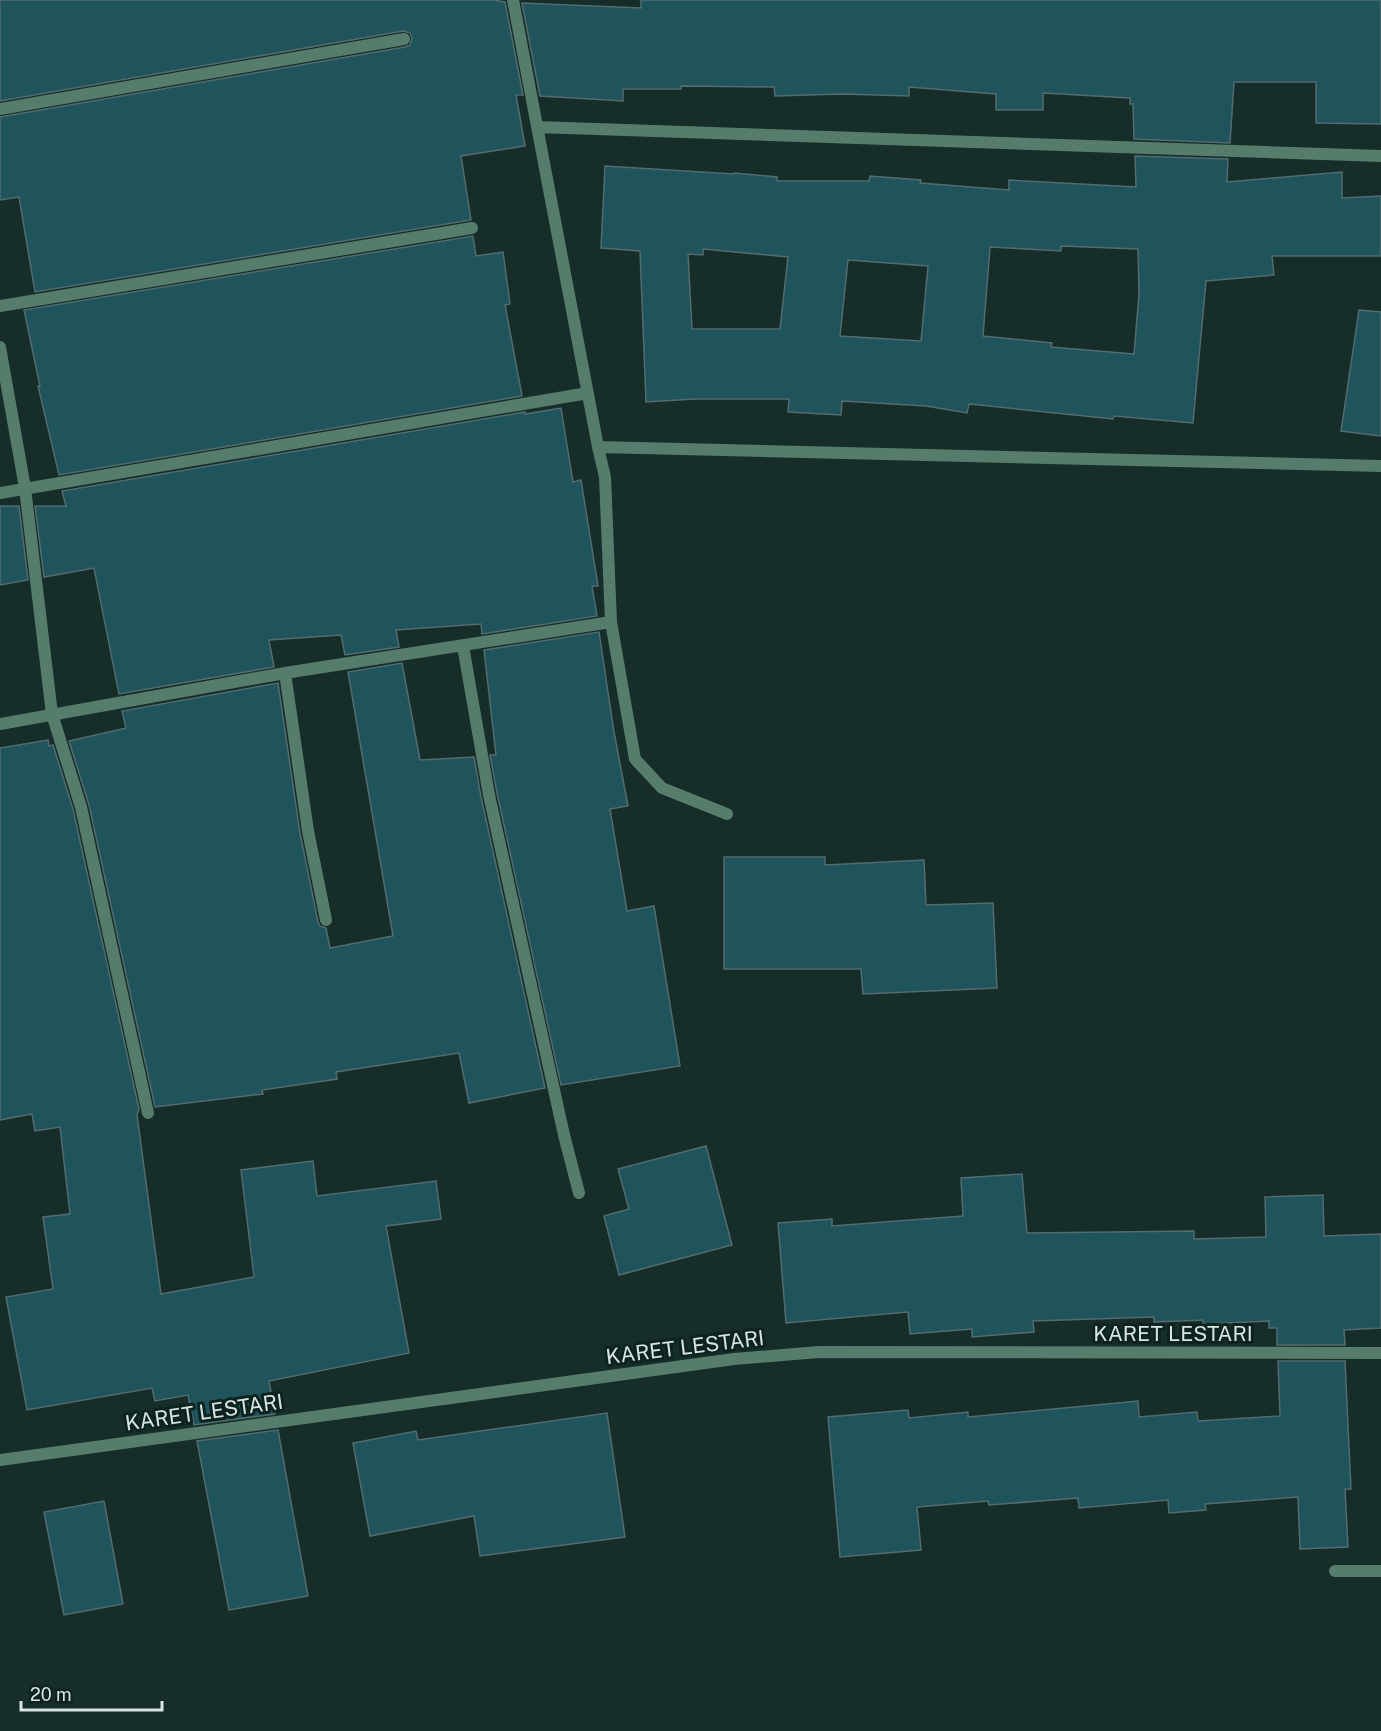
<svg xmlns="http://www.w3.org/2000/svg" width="1381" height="1731" viewBox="0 0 1381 1731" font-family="'Public Sans',sans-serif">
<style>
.building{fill:#1f545d;stroke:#546b6f;stroke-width:1.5;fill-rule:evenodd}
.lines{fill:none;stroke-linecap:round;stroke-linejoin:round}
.minor{stroke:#567d6b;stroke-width:12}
.labels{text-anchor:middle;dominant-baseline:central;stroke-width:6;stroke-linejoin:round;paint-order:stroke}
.street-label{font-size:21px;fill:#d8e5e3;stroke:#0d2320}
</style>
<rect width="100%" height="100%" fill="#162d2a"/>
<!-- building -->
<path class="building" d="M 0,0 L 494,0 L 505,2 L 523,95 L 516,95 L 525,146 L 461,156 L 471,220 L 35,292 L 19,197 L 0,200 L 0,117 L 405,47 L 410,45 L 412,38 L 410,33 L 403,31 L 0,101 Z
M 641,0 L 1381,0 L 1381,124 L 1316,123 L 1316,82 L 1234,82 L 1230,143 L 1134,139 L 1133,104 L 1130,104 L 1130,98 L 1043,93 L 1043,110 L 996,110 L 996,94 L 909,87 L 909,96 L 842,94 L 775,96 L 774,87 L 681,86 L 681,89 L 623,89 L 623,101 L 540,96 L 522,3 L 641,8 Z
M 1135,156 L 1228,159 L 1227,182 L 1342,172 L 1342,198 L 1381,196 L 1381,256 L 1272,256 L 1274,275 L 1206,281 L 1193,423 L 1114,416 L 1113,419 L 969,404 L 967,413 L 926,406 L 842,401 L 841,415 L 788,412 L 789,399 L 695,399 L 646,402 L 640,251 L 601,248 L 605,166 L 734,174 L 734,173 L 777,177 L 777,181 L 869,181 L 870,176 L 921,180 L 920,183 L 1009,190 L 1009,180 L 1136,187 ZM 1061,246 L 1138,249 L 1139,294 L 1134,354 L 1051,347 L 1052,343 L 983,336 L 990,247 L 1061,251 ZM 703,249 L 788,257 L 780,329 L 692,329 L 688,254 L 703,255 ZM 848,260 L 928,266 L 921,341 L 840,336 Z
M 473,236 L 476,256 L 503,252 L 510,304 L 505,305 L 522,396 L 59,475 L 38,386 L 40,386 L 24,310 Z
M 1359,310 L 1381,312 L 1381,436 L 1341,431 Z
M 561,408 L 573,482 L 581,480 L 598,586 L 592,586 L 597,616 L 482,634 L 481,624 L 396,630 L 399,647 L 345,655 L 341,635 L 269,640 L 274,667 L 119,694 L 94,568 L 44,577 L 35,506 L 66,506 L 62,491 L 525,412 L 525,414 Z
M 0,506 L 19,506 L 28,580 L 0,585 Z
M 599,632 L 614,732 L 628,806 L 610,809 L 627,911 L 654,906 L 680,1066 L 561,1085 L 497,793 L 490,755 L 496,755 L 484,650 Z
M 402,663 L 420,760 L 474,757 L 481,797 L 545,1088 L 469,1103 L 459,1053 L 336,1072 L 337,1079 L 262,1090 L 263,1094 L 155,1107 L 89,805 L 69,741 L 126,728 L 122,711 L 278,683 L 300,833 L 318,922 L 320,926 L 326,928 L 330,948 L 393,936 L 348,672 Z
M 48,740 L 49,746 L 53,745 L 73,809 L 139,1109 L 137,1115 L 161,1294 L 254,1277 L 241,1170 L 313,1161 L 317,1196 L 436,1181 L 441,1219 L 386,1226 L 409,1353 L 269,1381 L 275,1414 L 194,1425 L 188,1395 L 155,1401 L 152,1388 L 27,1410 L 6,1297 L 53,1289 L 43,1217 L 70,1214 L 60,1127 L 35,1131 L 32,1114 L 0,1120 L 0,748 Z
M 724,857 L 825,857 L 825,865 L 924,860 L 926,905 L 993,903 L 997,988 L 863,994 L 861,969 L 724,969 Z
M 706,1146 L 732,1245 L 619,1275 L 604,1216 L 629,1209 L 618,1169 Z
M 1022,1174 L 1027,1233 L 1194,1231 L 1194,1239 L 1266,1237 L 1265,1197 L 1323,1195 L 1324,1236 L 1381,1234 L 1381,1328 L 1344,1330 L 1345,1345 L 1277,1345 L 1277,1328 L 1269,1328 L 1269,1321 L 1203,1324 L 1203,1320 L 1154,1322 L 1154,1317 L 1033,1321 L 1034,1332 L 972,1337 L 972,1329 L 910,1334 L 908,1312 L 786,1323 L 778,1223 L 832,1219 L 832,1226 L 963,1216 L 961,1178 Z
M 1278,1361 L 1345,1361 L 1351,1489 L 1345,1489 L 1348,1547 L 1300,1549 L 1298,1497 L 1205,1504 L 1206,1510 L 1169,1513 L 1168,1500 L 1079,1508 L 1078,1498 L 989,1505 L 988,1501 L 917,1507 L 921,1550 L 840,1557 L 828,1417 L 908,1410 L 909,1418 L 968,1412 L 968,1417 L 1138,1401 L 1139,1417 L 1197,1412 L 1198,1421 L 1280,1416 Z
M 607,1413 L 625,1537 L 480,1556 L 474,1516 L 370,1536 L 353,1443 L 416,1431 L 418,1440 Z
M 278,1430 L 308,1596 L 229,1610 L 197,1441 Z
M 104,1501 L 123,1604 L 64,1615 L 44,1512 Z"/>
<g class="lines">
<!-- minor -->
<path class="minor" d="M 513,0 L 598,447 L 605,477 L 611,622 L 635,759 L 662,788 L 727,814
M 0,109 L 404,39
M 537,127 L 1381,156
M 0,306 L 472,228
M 0,347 L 25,488 L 52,714 L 81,807 L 148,1113
M 598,447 L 1381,466
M 0,493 L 588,393
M 463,646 L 489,795 L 564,1135 L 579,1193
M 285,673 L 308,831 L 326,920
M 0,724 L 285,673 L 611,622
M 0,1460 L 734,1359 L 819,1352 L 1381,1353
M 1335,1571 L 1381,1571"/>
</g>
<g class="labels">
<!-- street labels -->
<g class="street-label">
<text x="1173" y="1333">KARET LESTARI</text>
<text transform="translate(685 1347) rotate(-7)">KARET LESTARI</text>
<text transform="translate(204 1412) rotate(-8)">KARET LESTARI</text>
</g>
</g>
<!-- scale -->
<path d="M21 1701v9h141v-9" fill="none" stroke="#d8e5e3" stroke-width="3"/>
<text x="30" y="1701" font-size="18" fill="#d8e5e3" stroke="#0d2320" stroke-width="4.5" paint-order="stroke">20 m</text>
</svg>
